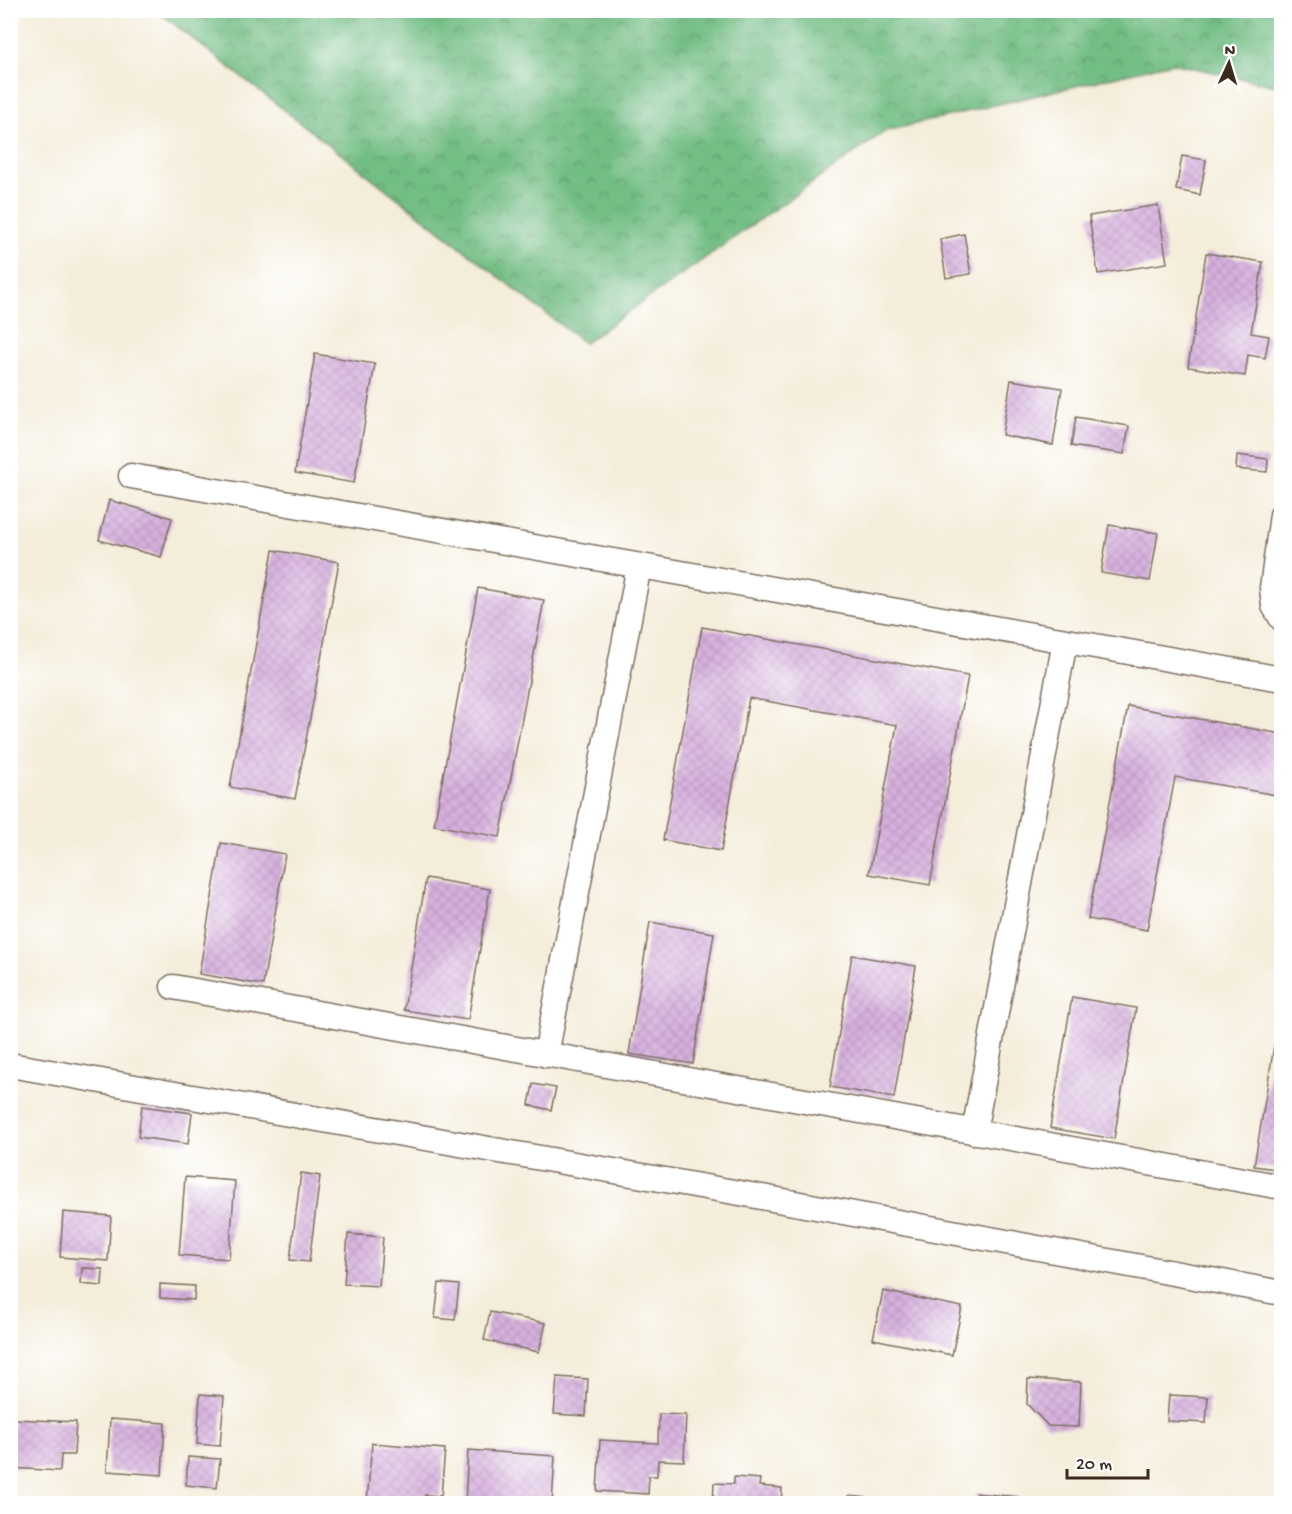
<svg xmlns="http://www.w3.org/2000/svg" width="1292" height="1514" viewBox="0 0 1292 1514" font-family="'Gochi Hand',sans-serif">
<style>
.forest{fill:url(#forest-crowns);stroke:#577452;stroke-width:1.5}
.building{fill:url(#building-cross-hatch)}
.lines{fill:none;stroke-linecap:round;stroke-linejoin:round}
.minor-casing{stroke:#7c6e60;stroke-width:27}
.minor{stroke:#fff;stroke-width:24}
</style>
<defs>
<pattern id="forest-crowns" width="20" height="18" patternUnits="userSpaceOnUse" patternTransform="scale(1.5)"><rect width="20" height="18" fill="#73be85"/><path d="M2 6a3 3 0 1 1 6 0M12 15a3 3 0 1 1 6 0" fill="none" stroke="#609b6c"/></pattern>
<pattern id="building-cross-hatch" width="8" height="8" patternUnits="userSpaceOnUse" patternTransform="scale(1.5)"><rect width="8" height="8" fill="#d7b1de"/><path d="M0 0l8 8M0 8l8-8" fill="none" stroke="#b998be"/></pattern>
</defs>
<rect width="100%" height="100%" fill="#fff"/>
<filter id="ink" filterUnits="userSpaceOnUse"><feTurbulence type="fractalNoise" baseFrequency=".0167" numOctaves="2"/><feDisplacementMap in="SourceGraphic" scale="12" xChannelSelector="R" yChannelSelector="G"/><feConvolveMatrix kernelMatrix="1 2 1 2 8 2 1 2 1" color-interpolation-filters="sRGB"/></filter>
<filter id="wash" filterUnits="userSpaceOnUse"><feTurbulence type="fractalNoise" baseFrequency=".008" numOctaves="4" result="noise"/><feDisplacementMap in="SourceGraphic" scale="24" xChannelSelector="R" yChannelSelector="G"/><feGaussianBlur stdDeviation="1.35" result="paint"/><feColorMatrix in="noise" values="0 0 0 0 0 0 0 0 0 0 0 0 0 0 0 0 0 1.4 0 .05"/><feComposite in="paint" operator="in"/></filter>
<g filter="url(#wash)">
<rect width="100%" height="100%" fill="#f4edda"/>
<!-- forest -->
<path class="forest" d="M 157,11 L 1281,11 L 1281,87 L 1172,63 L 886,131 L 584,343 Z"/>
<g id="blocks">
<!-- building -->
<path class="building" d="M 1182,156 L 1206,160 L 1200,195 L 1176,190 Z
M 1158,205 L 1167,263 L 1098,274 L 1089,216 Z
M 964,234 L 971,274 L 946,278 L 940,239 Z
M 1206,253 L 1263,262 L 1251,333 L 1269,336 L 1265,358 L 1248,355 L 1245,376 L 1188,367 Z
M 315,354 L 375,364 L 354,483 L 295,473 Z
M 1011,380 L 1062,388 L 1053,445 L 1002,435 Z
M 1076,417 L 1129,426 L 1124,454 L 1071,446 Z
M 1237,455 L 1268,459 L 1267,472 L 1236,469 Z
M 109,500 L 172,518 L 161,557 L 99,540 Z
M 1109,525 L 1158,533 L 1150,581 L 1101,573 Z
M 273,550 L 339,562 L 295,799 L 230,787 Z
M 478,588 L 544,600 L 500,837 L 434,825 Z
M 702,627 L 968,676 L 930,885 L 869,874 L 897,725 L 749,698 L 721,851 L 663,840 Z
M 1128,706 L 1282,734 L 1282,796 L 1175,777 L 1147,930 L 1088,919 Z
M 221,843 L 285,854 L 263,985 L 199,974 Z
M 426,878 L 490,889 L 468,1020 L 404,1010 Z
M 650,922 L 714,933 L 693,1064 L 629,1054 Z
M 852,955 L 916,966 L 894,1098 L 830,1087 Z
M 1072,997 L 1136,1008 L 1114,1139 L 1050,1128 Z
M 1276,1034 L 1282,1035 L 1282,1170 L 1254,1166 Z
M 533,1084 L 556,1088 L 551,1110 L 529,1105 Z
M 142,1106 L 192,1113 L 188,1144 L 138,1137 Z
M 301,1173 L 320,1176 L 309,1262 L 290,1260 Z
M 185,1177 L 235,1181 L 229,1259 L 179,1255 Z
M 63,1212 L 111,1216 L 108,1261 L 60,1257 Z
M 348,1234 L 383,1237 L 379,1286 L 344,1284 Z
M 82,1268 L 103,1269 L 102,1286 L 81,1284 Z
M 439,1283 L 459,1285 L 455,1320 L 435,1318 Z
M 160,1284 L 195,1286 L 194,1300 L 160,1298 Z
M 883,1291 L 962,1307 L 952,1355 L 873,1339 Z
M 490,1312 L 546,1323 L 539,1352 L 484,1340 Z
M 557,1377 L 588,1379 L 586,1416 L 554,1414 Z
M 1028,1379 L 1081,1382 L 1079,1427 L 1048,1426 L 1027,1404 Z
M 200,1394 L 224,1396 L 220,1446 L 197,1444 Z
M 1169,1395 L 1208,1397 L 1206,1423 L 1167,1421 Z
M 659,1414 L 686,1415 L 684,1461 L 658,1460 L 657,1476 L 649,1476 L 648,1494 L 597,1491 L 600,1440 L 658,1443 Z
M 14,1419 L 76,1422 L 74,1455 L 61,1455 L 60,1471 L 11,1468 Z
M 110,1419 L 165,1423 L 162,1475 L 107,1471 Z
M 372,1443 L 445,1449 L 441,1496 L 425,1495 L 424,1504 L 367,1502 Z
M 468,1450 L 555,1456 L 552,1504 L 465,1504 Z
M 188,1457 L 220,1459 L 217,1488 L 186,1485 Z
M 734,1477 L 760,1479 L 759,1486 L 782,1488 L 781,1504 L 713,1504 L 714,1483 L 734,1484 Z
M 976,1493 L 1018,1497 L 1018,1504 L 975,1504 Z
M 848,1496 L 893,1500 L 893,1504 L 848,1504 Z"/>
</g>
</g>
<g filter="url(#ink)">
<use href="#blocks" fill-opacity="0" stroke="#7c6e60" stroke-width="1.5"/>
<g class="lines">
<!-- minor casing -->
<g class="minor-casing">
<path id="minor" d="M 131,476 L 1282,679
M 1282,515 L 1272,588 L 1274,606 L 1282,619
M 173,987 L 1282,1187
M 546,1055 L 639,566
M 10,1065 L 751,1195 L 1282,1293
M 974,1132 L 1065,641"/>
</g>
<!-- minor -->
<use href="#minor" class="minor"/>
</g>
</g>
<!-- margin -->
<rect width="1292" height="1514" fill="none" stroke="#fff" stroke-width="36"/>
<!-- north arrow -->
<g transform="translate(1229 63) rotate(4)" stroke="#ffffff" stroke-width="4.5" paint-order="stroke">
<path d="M0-4.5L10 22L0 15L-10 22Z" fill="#3b2a1e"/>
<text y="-9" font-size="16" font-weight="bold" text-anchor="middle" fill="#3b2a1e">N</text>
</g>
<!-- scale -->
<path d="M1067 1469v9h81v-9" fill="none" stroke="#3b2a1e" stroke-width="3"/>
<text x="1076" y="1469" font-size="18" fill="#3b2a1e" stroke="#ffffff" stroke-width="4.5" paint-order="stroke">20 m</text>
</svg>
